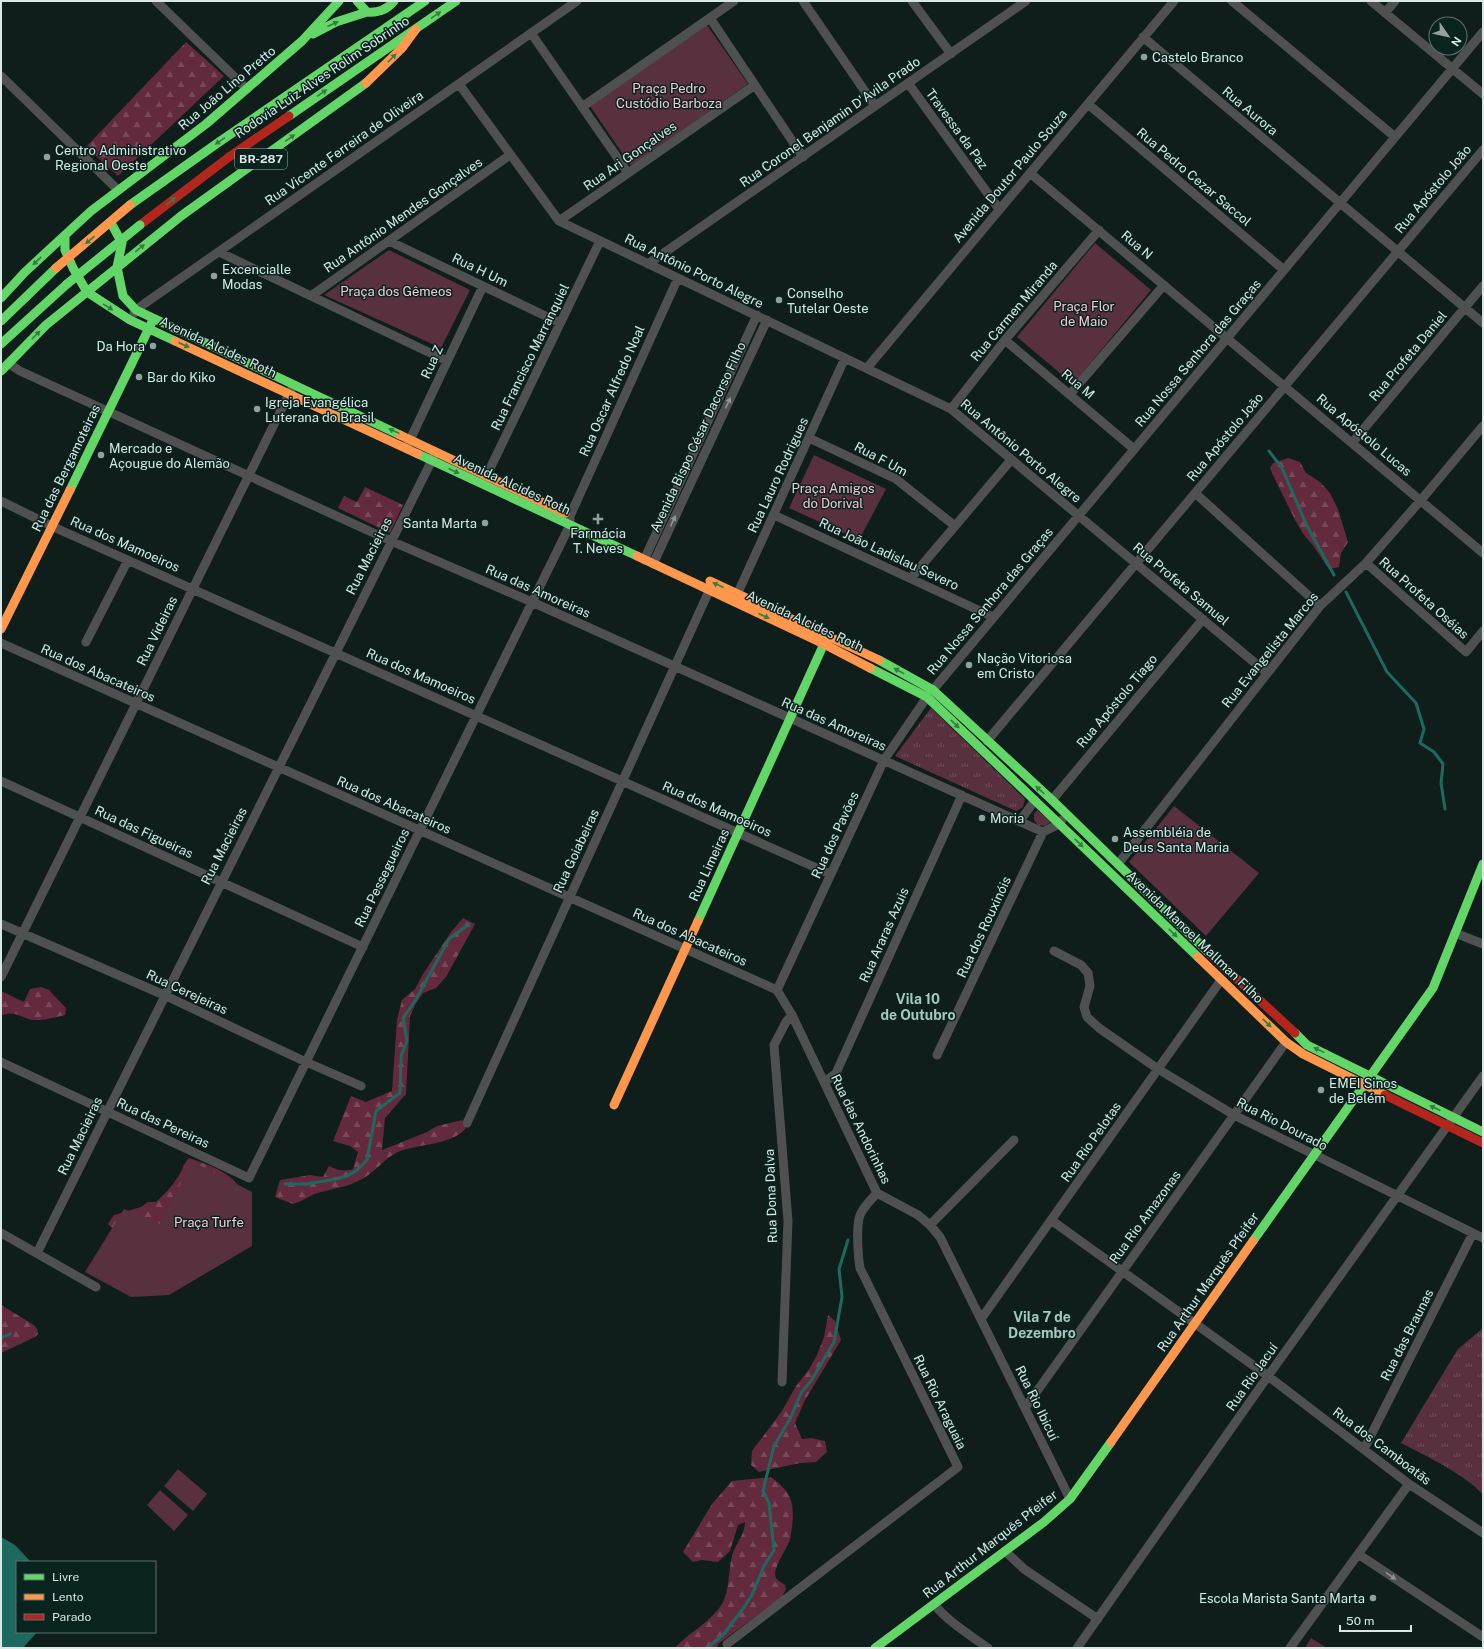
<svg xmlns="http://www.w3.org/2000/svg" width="1484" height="1649" viewBox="0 0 1484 1649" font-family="'Public Sans',sans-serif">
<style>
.grass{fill:url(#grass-tufts)}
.forest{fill:url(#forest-firs)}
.green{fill:#59313e}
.water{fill:#1e695d}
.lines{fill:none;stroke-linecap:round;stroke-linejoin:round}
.stream{stroke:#1e695d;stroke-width:3}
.street{stroke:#4f5050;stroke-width:9}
.fast{stroke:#63d668;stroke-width:9}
.slow{stroke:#ff974d;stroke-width:9}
.jam{stroke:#b3261e;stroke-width:9}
.fast-bridge{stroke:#63d668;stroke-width:9}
.slow-bridge{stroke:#ff974d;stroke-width:9}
.oneway{fill:#367c44}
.oneway2{fill:#8d9493}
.poi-dot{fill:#92a19e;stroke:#09231f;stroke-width:1.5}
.labels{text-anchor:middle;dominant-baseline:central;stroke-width:3;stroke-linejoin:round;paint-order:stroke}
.shield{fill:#09231f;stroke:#9badaa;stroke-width:1}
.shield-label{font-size:12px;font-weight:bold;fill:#d9e8e5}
.poi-label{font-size:13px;fill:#d9e8e5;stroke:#09231f;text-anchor:start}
.street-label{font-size:13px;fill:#d9e8e5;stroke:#09231f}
.park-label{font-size:13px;fill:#f5cad5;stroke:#09231f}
.neighbourhood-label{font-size:14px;font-weight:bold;fill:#a9c7c0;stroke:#09231f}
</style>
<defs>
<pattern id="grass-tufts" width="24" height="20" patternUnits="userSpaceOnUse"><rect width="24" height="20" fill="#59313e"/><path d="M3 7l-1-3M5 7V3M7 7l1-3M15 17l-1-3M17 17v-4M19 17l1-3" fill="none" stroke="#704f5a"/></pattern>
<pattern id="forest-firs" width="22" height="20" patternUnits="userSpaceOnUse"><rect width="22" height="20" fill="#632a3e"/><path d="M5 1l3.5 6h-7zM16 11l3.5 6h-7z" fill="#79495a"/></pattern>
</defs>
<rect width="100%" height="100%" fill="#0f1d1b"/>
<!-- grass -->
<path class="grass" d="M 931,708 L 1025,799 L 1023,807 L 1016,811 L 895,756 Z
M 1037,810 L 1051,822 L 1045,826 L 1038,825 L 1034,820 L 1034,814 Z
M 1483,1328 L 1483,1495 C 1467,1475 1424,1455 1401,1443 L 1458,1349 Z"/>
<!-- forest -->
<path class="forest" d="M 186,42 L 224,76 L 118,176 L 86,147 Z
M 1288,458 L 1300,462 L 1306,473 L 1320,482 L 1330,493 L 1338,509 L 1348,542 L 1341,553 L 1339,567 L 1329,569 L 1312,544 L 1304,535 L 1295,520 L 1272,473 L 1270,468 L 1273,463 Z
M 365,487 L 403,505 L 390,533 L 338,508 L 344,496 L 357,502 Z
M 463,918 L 475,924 L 446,977 L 436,988 L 423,993 L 415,1005 L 410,1016 L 406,1094 L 385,1118 L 382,1150 L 427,1132 L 437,1126 L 462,1120 L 466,1128 C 453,1145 417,1144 398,1152 C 385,1158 376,1171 364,1178 C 347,1188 332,1188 315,1194 C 307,1197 301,1202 293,1204 L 275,1197 L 280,1180 L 310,1175 L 323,1177 L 329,1166 C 337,1170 344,1172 353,1169 L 358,1152 L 350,1146 L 333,1141 L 351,1096 L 366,1102 L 392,1091 L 397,1020 L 402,1000 L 415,989 L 423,974 L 451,932 Z
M 41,987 L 49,990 L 66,1008 L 65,1015 C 55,1017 44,1021 34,1020 C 18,1018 19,1010 1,1015 L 1,992 L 3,992 L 24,1002 L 30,989 Z
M 189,1158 C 210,1166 242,1174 243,1201 C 243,1205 241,1210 240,1214 L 114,1230 L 108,1224 L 114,1215 L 141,1207 L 148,1202 L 156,1202 C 166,1193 174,1184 181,1172 C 184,1165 184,1164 189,1158 Z
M 1,1305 L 34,1325 L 37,1329 L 38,1334 L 35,1337 L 1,1353 Z
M 828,1315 L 835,1321 L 841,1340 L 804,1402 L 795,1423 L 802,1439 L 811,1438 L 825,1441 L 827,1452 L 816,1462 L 800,1463 L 759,1472 L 751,1465 L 752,1451 L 782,1411 L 796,1386 L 808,1371 L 817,1355 L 824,1337 Z
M 771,1477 C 791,1492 795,1502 792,1527 C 791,1532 791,1538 789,1542 C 785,1552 776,1563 775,1574 C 775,1580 781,1582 785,1585 L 786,1589 L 782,1597 L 718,1644 L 717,1648 L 675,1648 C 688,1633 711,1622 722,1604 C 730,1589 728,1572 732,1556 C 735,1544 745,1535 745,1522 L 738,1525 L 730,1551 L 718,1562 L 702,1560 L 693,1562 L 683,1552 L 712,1504 L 732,1481 Z"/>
<!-- green -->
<path class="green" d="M 707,25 L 748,84 L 631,166 L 590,106 Z
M 1095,243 L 1151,290 L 1073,384 L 1017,337 Z
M 389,250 L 470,290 L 441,348 L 324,295 Z
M 814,455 L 886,489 L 859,540 L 789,508 Z
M 1174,806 L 1259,873 L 1206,936 L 1129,862 Z
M 192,1161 L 252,1192 L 252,1246 L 169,1295 L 131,1297 L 85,1272 L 124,1209 L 160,1224 Z
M 178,1469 L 207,1494 L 193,1511 L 164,1486 Z
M 160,1490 L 188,1515 L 174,1531 L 147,1505 Z
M 1311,1638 L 1327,1648 L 1305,1648 Z"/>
<!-- water -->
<path class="water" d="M 1,1537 L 15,1545 L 31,1562 L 17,1562 L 17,1632 L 37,1632 L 23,1648 L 1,1648 Z"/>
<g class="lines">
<!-- stream -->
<path class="stream" d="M 1269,451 L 1282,468 L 1307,526 L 1334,575
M 1346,592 L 1387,672 L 1416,703 L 1424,729 L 1420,743 L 1434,752 L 1443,764 L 1441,783 L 1445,809
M 285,1184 L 306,1184 L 331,1180 L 347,1176 L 356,1171 L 367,1160 L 376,1111 L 400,1093 L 401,1056 L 407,1041 L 403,1018 L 415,1001 L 449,939 L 469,924
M 1,1338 L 10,1334
M 708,1648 L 714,1642 L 724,1634 L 742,1610 L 752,1595 L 764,1566 L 774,1550 L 769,1503 L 763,1491 L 774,1446 L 790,1419 L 801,1393 L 811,1381 L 834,1342 L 842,1297 L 839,1269 L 848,1240"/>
<!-- street -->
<path class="street" d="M 156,1 L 247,89
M 803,1 L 875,106
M 912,1 L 951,54
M 1232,1 L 1395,137
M 1371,1 L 1483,94
M 1385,13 L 1395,1
M 710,18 L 803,157
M 531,33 L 628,173
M 1143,37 L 1483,323
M 1,76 L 118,190
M 908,83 L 999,209
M 459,84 L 559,221 L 951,409 L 1267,673
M 1088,104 L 1284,270
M 582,107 L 734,1
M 1030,173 L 1483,553
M 559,221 L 755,85
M 389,241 L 560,323
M 219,252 L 447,361
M 648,264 L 1026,1
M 311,296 L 510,155
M 134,313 L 136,310 L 144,304 L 577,1
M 1005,340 L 1134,449
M 8,363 L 20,371 L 391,541 L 532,602 L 1043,832 L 1059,824 L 1062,820
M 867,368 L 1174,1
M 1070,394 L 1164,285
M 951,409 L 1005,340 L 1099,230
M 809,438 L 896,479 L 955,526
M 1352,443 L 1483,286
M 408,444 L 483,286
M 484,481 L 600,241
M 1195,493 L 1320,606
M 1,501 L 58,529 L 830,874
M 774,515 L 993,617
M 644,560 L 757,315
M 1366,563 L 1466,652 L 1483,631
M 653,564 L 767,320
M 911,578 L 1011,460
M 735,599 L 845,358
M 86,642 L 128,560
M 1,643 L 777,990
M 987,741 L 1483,150
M 1,781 L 363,947
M 1052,800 L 1203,619
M 1020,821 L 1035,800
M 1118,864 L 1320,606 L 1366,563 L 1421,500 L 1483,426
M 1,924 L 164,995 L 306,1062 L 361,1086
M 1455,933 L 1483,944
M 1054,951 L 1081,965 L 1088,973 L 1090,986 L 1084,1007 L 1087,1017 L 1099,1028 L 1158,1069 L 1234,1115 L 1483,1238
M 1,977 L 291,390
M 777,990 L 884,760 L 927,697 L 1483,32
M 777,990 L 792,1015 L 877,1193 L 918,1215 L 930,1225 L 940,1237 L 1070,1499
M 937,1055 L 1043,832
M 1,1062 L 249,1178 L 570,525 L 570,516 L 678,278
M 825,1082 L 836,1073 L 962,795
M 467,1123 L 709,591
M 1051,1220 L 1268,1376 L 1409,1484 L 1483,1533
M 930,1225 L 1014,1140
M 1,1233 L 96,1287
M 37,1253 L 434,456
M 981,1319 L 1221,980
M 782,1382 L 788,1221 L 774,1045 L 786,1022 L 792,1015
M 1025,1408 L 1286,1042
M 1364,1449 L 1473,1233
M 1005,1551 L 1024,1569 L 1098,1619
M 1358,1554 L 1483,1637
M 934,1604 C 948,1622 970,1635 988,1648
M 727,1644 L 958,1467 L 860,1268 C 858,1257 856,1226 860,1215 C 864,1206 871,1200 877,1193
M 1077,1648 L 1268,1376 L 1483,1076
M 1290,1648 L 1409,1484"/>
<!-- fast -->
<path class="fast" d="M 357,1 L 367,12 C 378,13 387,10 394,1
M 313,34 L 336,22 L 367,12
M 289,116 L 456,1
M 130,205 L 219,142 L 425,1
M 111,223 L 122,243 L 117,267 L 123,296 L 136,310 L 400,435
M 1,298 L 25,272 L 65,235
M 1,321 L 56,268
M 175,341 L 130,320 L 87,292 L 73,268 L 65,250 L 65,235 L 91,211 L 206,124 L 302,41 L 339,1
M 1,344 L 67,284
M 1,371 L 46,325 L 181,216 L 366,83
M 418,454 L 637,556
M 70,490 L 152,322
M 879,660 L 933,690 L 1052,800 L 1209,953
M 870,668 L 927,697 L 1198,957
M 698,921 L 827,637
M 1295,1033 L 1307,1045 L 1483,1132
M 1253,1241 L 1433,988 L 1483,864
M 875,1648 L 1044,1522 L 1070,1499 L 1111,1442"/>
<!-- slow -->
<path class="slow" d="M 366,83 L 402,48 L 416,29
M 175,341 L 418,454
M 400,435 L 565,513
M 637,556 L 824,644 L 870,668
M 710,581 L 879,660
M 1,629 L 70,490
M 1198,957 L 1286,1042 L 1303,1054 L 1385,1095
M 614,1105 L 698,921
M 1111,1442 L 1253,1241"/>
<!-- jam -->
<path class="jam" d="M 140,225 L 229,157 L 289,116
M 1209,953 L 1295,1033
M 1385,1095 L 1483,1143"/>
<!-- fast-bridge -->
<path class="fast-bridge" d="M 67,284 L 140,225"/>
<!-- slow-bridge -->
<path class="slow-bridge" d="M 56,268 L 130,205"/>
</g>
<!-- one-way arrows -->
<defs><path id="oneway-solid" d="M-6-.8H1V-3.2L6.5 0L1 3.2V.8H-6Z"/></defs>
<g class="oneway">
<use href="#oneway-solid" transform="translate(436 15) rotate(-35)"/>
<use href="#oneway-solid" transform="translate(333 24) rotate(-24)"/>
<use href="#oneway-solid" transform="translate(392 58) rotate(-45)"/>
<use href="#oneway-solid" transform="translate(322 93) rotate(-34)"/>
<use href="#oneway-solid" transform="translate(290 138) rotate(-35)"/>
<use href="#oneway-solid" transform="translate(220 141) rotate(145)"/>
<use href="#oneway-solid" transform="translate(171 201) rotate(-37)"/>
<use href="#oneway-solid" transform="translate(90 240) rotate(140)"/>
<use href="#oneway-solid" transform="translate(140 248) rotate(-39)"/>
<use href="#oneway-solid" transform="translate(37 261) rotate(136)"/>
<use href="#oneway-solid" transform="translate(108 307) rotate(32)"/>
<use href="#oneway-solid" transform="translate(36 335) rotate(-45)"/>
<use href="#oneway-solid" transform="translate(184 345) rotate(25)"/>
<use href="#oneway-solid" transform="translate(394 431) rotate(-155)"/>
<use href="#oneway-solid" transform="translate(454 471) rotate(25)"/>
<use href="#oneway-solid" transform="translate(718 585) rotate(-156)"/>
<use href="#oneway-solid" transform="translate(764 616) rotate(25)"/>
<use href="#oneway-solid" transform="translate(899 671) rotate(-151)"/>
<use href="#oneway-solid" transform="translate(955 724) rotate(44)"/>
<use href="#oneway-solid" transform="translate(1040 790) rotate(-138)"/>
<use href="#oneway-solid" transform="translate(1079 843) rotate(44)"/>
<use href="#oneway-solid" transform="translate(1173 933) rotate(44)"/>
<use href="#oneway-solid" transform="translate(1267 1023) rotate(44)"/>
<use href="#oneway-solid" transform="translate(1319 1050) rotate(-154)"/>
<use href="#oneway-solid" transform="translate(1435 1108) rotate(-155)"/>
</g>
<g class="oneway2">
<use href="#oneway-solid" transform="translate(728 403) rotate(-65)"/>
<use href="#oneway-solid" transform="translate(673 521) rotate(-65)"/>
<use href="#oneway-solid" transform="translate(1391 1576) rotate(34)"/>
</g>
<!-- markers -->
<g class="poi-dot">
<circle cx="1144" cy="57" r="4"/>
<circle cx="47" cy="157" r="4"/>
<circle cx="214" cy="276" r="4"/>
<circle cx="779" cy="300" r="4"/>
<circle cx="153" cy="346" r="4"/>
<circle cx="139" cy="377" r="4"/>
<circle cx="257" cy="409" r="4"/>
<circle cx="101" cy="455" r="4"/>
<path d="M596 513h4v4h4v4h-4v4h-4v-4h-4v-4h4z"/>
<circle cx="485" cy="523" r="4"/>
<circle cx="969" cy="665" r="4"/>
<circle cx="982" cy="818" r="4"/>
<circle cx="1115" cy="839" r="4"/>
<circle cx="1321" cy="1090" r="4"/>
<circle cx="1373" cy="1598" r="4"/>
</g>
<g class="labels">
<!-- shield labels -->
<rect class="shield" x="235" y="149" width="52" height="20" rx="3"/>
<g class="shield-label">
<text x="261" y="159">BR-287</text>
</g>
<!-- poi labels -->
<g class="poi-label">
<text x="1152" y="57">Castelo Branco</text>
<text x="55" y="150">Centro Administrativo<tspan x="55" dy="15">Regional Oeste</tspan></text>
<text x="222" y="269">Excencialle<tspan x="222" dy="15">Modas</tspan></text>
<text x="787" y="293">Conselho<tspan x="787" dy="15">Tutelar Oeste</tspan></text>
<text x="145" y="346" text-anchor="end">Da Hora</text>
<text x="147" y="377">Bar do Kiko</text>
<text x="265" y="402">Igreja Evangélica<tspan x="265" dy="15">Luterana do Brasil</tspan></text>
<text x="109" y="448">Mercado e<tspan x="109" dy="15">Açougue do Alemão</tspan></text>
<text x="477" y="523" text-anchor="end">Santa Marta</text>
<text x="598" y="533" text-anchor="middle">Farmácia<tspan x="598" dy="15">T. Neves</tspan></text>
<text x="977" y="658">Nação Vitoriosa<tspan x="977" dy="15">em Cristo</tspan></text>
<text x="990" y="818">Moria</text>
<text x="1123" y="832">Assembléia de<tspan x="1123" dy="15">Deus Santa Maria</tspan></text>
<text x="1329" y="1083">EMEI Sinos<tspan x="1329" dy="15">de Belém</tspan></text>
<text x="1365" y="1598" text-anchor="end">Escola Marista Santa Marta</text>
</g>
<!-- street labels -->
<g class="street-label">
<text transform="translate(322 77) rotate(-34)">Rodovia Luiz Alves Rolim Sobrinho</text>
<text transform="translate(227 88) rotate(-40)">Rua João Lino Pretto</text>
<text transform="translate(1250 111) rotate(40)">Rua Aurora</text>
<text transform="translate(830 122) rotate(-35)">Rua Coronel Benjamin D'Avila Prado</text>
<text transform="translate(957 129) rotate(54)">Travessa da Paz</text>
<text transform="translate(344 148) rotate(-35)">Rua Vicente Ferreira de Oliveira</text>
<text transform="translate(630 156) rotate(-35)">Rua Ari Gonçalves</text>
<text transform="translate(1010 176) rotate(-50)">Avenida Doutor Paulo Souza</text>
<text transform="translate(1194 177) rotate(40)">Rua Pedro Cezar Saccol</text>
<text transform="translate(1433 189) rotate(-50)">Rua Apóstolo João</text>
<text transform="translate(403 215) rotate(-35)">Rua Antônio Mendes Gonçalves</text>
<text transform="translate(1137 245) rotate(40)">Rua N</text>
<text transform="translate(480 270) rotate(26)">Rua H Um</text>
<text transform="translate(694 271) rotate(26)">Rua Antônio Porto Alegre</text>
<text transform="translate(1014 311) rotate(-50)">Rua Carmen Miranda</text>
<text transform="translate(218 347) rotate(25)">Avenida Alcides Roth</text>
<text transform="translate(1198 353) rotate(-50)">Rua Nossa Senhora das Graças</text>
<text transform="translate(1408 356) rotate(-50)">Rua Profeta Daniel</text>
<text transform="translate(530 357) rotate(-64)">Rua Francisco Marranquiel</text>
<text transform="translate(432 362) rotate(-65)">Rua Z</text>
<text transform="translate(1078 384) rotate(40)">Rua M</text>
<text transform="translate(612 391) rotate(-66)">Rua Oscar Alfredo Noal</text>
<text transform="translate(1364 435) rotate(40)">Rua Apóstolo Lucas</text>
<text transform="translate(698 437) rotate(-65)">Avenida Bispo César Dacorso Filho</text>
<text transform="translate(1225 437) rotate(-50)">Rua Apóstolo João</text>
<text transform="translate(1021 451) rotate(40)">Rua Antônio Porto Alegre</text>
<text transform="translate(881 459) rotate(28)">Rua F Um</text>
<text transform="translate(66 468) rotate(-64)">Rua das Bergamoteiras</text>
<text transform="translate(778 475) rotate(-65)">Rua Lauro Rodrigues</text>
<text transform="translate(512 484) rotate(25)">Avenida Alcides Roth</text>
<text transform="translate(125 544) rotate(24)">Rua dos Mamoeiros</text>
<text transform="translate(889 554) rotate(25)">Rua João Ladislau Severo</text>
<text transform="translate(369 556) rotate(-63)">Rua Macieiras</text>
<text transform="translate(1181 584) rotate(40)">Rua Profeta Samuel</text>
<text transform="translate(538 591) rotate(24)">Rua das Amoreiras</text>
<text transform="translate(1424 598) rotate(42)">Rua Profeta Oséias</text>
<text transform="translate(990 601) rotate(-50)">Rua Nossa Senhora das Graças</text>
<text transform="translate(805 621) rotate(25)">Avenida Alcides Roth</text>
<text transform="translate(157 631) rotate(-64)">Rua Videiras</text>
<text transform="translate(1270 650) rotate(-51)">Rua Evangelista Marcos</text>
<text transform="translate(98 673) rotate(24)">Rua dos Abacateiros</text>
<text transform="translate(421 676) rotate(24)">Rua dos Mamoeiros</text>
<text transform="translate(1117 701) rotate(-50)">Rua Apóstolo Tiago</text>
<text transform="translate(834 724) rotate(24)">Rua das Amoreiras</text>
<text transform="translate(394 805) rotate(24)">Rua dos Abacateiros</text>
<text transform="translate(717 809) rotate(24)">Rua dos Mamoeiros</text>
<text transform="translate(144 832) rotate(25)">Rua das Figueiras</text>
<text transform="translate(835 835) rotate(-65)">Rua dos Pavões</text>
<text transform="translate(224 846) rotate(-63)">Rua Macieiras</text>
<text transform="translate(576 851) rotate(-65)">Rua Goiabeiras</text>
<text transform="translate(709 865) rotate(-65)">Rua Limeiras</text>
<text transform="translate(382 878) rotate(-64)">Rua Pessegueiros</text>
<text transform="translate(984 927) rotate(-65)">Rua dos Rouxinóis</text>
<text transform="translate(884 935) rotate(-66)">Rua Araras Azuis</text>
<text transform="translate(690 937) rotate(24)">Rua dos Abacateiros</text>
<text transform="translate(1195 937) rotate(44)">Avenida Manoel Mallman Filho</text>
<text transform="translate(187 992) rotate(25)">Rua Cerejeiras</text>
<text transform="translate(163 1123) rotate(25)">Rua das Pereiras</text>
<text transform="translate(1282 1124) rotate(27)">Rua Rio Dourado</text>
<text transform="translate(861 1129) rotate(64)">Rua das Andorinhas</text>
<text transform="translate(80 1136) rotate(-64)">Rua Macieiras</text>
<text transform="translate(1091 1142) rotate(-55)">Rua Rio Pelotas</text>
<text transform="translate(771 1196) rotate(-92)">Rua Dona Dalva</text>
<text transform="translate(1145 1217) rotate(-54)">Rua Rio Amazonas</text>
<text transform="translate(1208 1282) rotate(-55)">Rua Arthur Marquês Pfeifer</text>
<text transform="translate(1407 1335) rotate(-63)">Rua das Braunas</text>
<text transform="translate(1252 1377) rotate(-55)">Rua Rio Jacuí</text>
<text transform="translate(940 1402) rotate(64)">Rua Rio Araguaia</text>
<text transform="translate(1037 1403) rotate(64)">Rua Rio Ibicuí</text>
<text transform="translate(1382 1446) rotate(37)">Rua dos Camboatãs</text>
<text transform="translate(990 1544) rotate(-38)">Rua Arthur Marquês Pfeifer</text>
</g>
<!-- park labels -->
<g class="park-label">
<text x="669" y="88">Praça Pedro<tspan x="669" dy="15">Custódio Barboza</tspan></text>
<text x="396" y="291">Praça dos Gêmeos</text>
<text x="1084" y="306">Praça Flor<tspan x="1084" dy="15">de Maio</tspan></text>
<text x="833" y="488">Praça Amigos<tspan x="833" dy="15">do Dorival</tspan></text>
<text x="209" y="1222">Praça Turfe</text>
</g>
<!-- neighbourhood labels -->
<g class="neighbourhood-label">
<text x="918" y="999">Vila 10<tspan x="918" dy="16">de Outubro</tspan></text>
<text x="1042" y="1317">Vila 7 de<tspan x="1042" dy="16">Dezembro</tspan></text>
</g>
</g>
<!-- border -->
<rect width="1484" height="1649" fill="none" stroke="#d9e8e5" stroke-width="4"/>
<!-- legend -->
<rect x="16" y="1561" width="140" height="72" fill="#09231f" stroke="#5c726e"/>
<rect x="24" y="1574" width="20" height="6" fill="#63d668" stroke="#5c726e"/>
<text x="52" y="1581" font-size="12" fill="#d9e8e5">Livre</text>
<rect x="24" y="1594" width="20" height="6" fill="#ff974d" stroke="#5c726e"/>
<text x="52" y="1601" font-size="12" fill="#d9e8e5">Lento</text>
<rect x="24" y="1614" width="20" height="6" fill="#b3261e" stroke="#5c726e"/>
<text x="52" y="1621" font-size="12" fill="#d9e8e5">Parado</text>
<!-- north arrow -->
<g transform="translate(1448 36) rotate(124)"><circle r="19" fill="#09231f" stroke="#5c726e"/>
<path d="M0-3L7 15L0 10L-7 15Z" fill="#92a19e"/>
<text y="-6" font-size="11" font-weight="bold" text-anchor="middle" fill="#d9e8e5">N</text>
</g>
<!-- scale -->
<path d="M1340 1625v6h71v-6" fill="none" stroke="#d9e8e5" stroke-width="2"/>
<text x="1346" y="1625" font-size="12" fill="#d9e8e5" stroke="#09231f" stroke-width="3" paint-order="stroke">50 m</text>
</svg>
